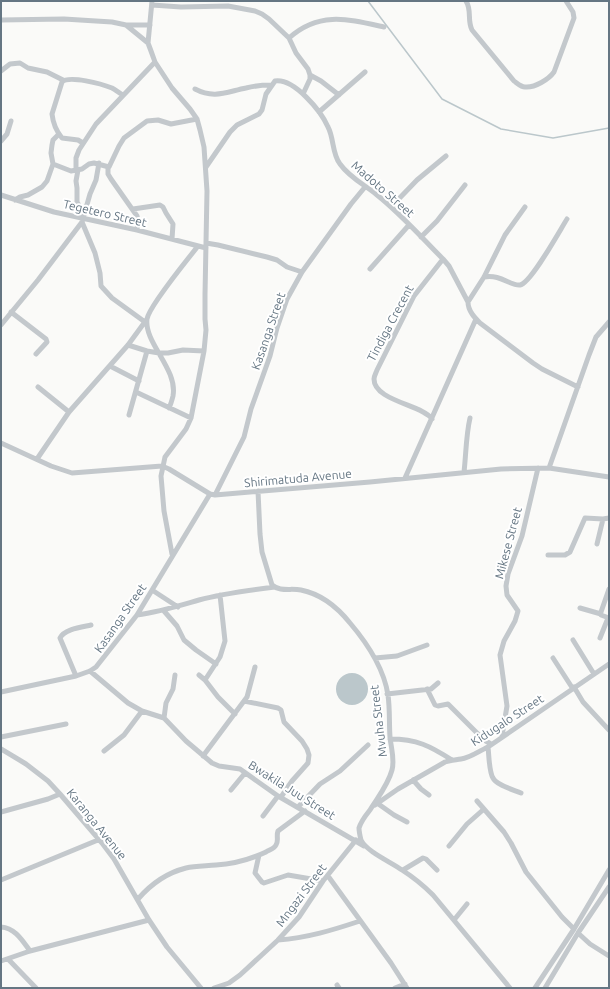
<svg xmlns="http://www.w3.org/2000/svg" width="610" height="989" viewBox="0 0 610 989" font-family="Ubuntu,sans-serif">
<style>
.water{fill:#bbc7cb}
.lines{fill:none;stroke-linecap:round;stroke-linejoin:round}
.stream{stroke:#bbc7cb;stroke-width:1.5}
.minor{stroke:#c3c8cc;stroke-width:5}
.labels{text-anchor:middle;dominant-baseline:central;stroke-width:4;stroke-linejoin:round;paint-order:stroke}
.street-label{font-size:12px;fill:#657683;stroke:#fff}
</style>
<rect width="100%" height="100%" fill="#fafaf8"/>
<!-- water -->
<path class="water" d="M336 689a16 16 0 1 1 32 0a16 16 0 1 1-32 0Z"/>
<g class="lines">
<!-- stream -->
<path class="stream" d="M 368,1 L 442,99 L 501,129 L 553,138 L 609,128"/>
<!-- minor -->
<path class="minor" d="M 152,1 L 148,43 L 151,51 L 155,62 L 172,88 L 190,109 L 197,119 L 200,130 L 204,147 L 207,191 L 205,295 L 205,319 L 206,330 L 204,351 L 191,418 L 186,429 L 165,457 L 161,476 L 164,511 L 172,554
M 466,1 C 472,10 467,20 472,30 L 514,81 C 517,83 521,87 525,87 C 535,88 549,79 554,72 L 574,18 L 573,12 L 566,1
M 152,5 L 181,7 L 228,6 L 255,11 L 262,14 L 269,19 L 289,38 L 296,53 L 308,69 L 310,75 L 310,79 L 303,94
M 1,20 L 64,19 L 112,22 L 126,25 L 148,43
M 126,25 L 150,25
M 289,38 C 319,11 348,19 384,27
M 1,71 L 10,64 L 20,63 L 28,68 L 47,72 L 63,80
M 310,75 L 321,81 L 339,95
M 195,89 C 214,99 226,92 246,88 C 254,86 263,85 271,85
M 319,112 L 365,72
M 1,141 L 7,134 L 11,121
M 83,143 L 78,140 L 62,138 C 57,132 53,123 52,114 L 62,82 C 69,75 102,84 112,88 C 116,90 119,93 123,95
M 53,164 L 71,171 L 82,169 L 89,164 L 94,163 L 109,167 L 119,146 L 124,138 L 147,121 L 158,120 L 171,124 L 197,119
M 206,167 L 230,132 L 237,125 L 259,114 L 262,110 L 266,94 L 275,81 C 294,78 321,111 328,127 C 334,138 332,154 340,164 C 350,178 365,185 377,195 C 401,214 422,238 443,259 L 449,266 L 468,302
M 108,168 L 108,174 L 111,179 L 137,216 L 138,221 L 137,230
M 76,170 L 76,158 L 79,150 L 96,124 L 155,62
M 78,170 L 76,181 L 77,188 L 77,202 L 84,214
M 1,195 L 54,212 L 137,230 L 206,248
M 15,200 L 20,197 L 28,195 L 42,187 L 47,181 L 53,164 L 51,153 L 52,145 L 53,140 L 59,134
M 391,207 L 417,180 L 446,156
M 525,207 L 505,235 L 484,277 L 468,302 C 468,311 475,318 480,323 L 533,363 L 542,369 L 578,387
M 133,209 L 160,205 L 163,207 L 166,213 L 173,224 L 172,239
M 82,222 L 95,253 L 100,273 L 101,286 L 112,298 L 145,322
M 421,237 L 437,221 L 465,185
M 206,243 L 218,245 L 267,257 L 277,260 L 287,267 L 302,272
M 370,269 L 409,225
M 484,277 C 501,274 510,286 520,285 C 531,283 560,230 567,219
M 11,312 L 46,339 L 47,342 L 36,354
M 1,325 L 38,280 L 82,222 L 90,194 L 96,180 L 99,163
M 128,345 L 147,351 L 159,353 L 168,353 L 183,350 L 204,351
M 110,366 L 139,381
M 38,387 L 69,412
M 136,392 L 191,418
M 169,408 C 171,404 172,400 173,396 C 178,369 144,343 147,319 C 149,306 188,259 198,246
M 129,415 L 147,351
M 432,419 C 423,405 374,401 374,379 C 374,376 376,373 377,370 L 414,296 L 443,259
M 1,443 L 51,466 L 72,473 L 162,466 L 169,469 L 210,494 L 215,495 L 370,482 L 501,469 L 549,468 L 609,477
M 37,459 L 69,412 L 128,345 L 147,319
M 549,468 L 589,355 L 596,337 L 609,322
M 464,472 C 466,455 466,435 470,418
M 405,478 L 476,319
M 258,491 L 260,534 L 262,552 L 272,585 C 280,592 291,588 301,590 C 321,594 338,608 350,623 C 367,643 384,669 388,695 C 390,709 389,723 390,737 C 391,748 395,759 392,770 C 388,785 378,797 370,810 C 366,815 361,821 359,828 C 359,832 360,836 361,840 C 367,852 391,862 402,870 C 413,877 423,885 433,895 L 510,988
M 215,495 L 244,437 L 251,409 L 270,356 L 277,328 L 287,299 L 302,272 L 351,204 L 365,187
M 597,544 L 603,519
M 548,555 L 565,555 L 570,552 L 585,518 L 603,519 L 609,518
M 609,589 L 601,612 L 601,615 L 609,618
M 152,590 L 178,607
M 580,608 L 601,614
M 164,611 L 177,626 L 184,640 L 196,650 L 216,664
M 137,615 C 159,612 178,606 199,600 C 224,593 250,590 275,587
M 600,638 L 608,618
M 573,640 L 594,674
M 375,658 L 397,656 L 427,645
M 553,658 L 573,689
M 90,671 L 128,703 L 142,711 L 164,718 L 186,741 L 212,763 L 219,766 L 240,769 L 278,796 L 364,846
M 199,675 L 205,680 L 218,697 L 235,714
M 76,676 L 60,638 C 64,629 82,627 91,625
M 205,680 L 220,657 L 225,641 L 220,595
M 574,687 L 583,702 L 609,730
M 427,689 L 435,705 L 438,706 L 448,704 L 484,740 L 491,744
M 1,692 L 76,676 L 90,671 L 96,667 L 137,615 L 210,494
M 387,694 L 431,689 L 438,683
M 244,701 L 278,708 L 281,710 L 284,722 L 302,741 L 307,749 L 309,755 L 308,763 L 292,781 L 281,797
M 164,718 L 166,703 L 173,689 L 175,675
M 502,736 L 507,706 L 500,655 L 504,641 L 515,621 L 518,611 L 507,595 L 506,586 L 508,574 L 522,536 L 538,468
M 1,737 L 66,724
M 390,739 C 417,739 430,746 452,760
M 488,747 C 489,755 489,772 493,778 C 496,785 514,790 521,793
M 1,749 L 26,764 L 48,781 L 60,794 L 102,843 L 114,859 L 149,920 L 167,947 L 201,988
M 104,751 L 124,735 L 142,711
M 203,756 L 247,697 L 255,667
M 413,780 L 421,789 L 429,795
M 231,790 L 245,773
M 477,801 L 504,832 L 511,843 L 526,872 L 562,917 L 574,929
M 377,803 L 394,815 L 407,822
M 375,805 L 398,789 L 445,762 C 451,760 455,760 461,759 C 470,758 479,751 488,747 L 609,664
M 298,807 L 320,784 L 340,771 L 368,745
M 1,812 L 48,799 L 60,794
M 263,816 L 278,796
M 449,846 L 467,824 L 484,809
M 259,855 L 255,873 L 262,882 L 264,883 L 288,875 L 323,881
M 403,870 L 423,858 L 426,859 L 437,870
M 328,876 L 391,963 L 407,988
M 1,880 L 98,840
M 138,899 C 151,884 166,873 186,868 C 195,866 206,866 216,865 C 233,864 251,859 266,852 C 269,850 274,849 276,845 C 279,841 276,836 278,831 L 305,811
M 454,920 L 467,904
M 1,927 C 15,928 22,940 30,951
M 578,933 L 590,944 L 609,956
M 278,940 C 307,938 333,930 360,921
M 8,959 L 36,988
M 1,961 L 30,951 L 149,920
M 337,985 L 339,988
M 214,988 L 229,983 L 240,975 L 278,940 L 299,917 L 323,881 L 356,840
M 395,988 L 405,984
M 535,988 L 574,929 L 609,870
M 545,988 L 578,933 L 609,887"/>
</g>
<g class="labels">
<!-- street labels -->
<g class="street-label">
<text transform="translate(383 189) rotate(41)">Madoto Street</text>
<text transform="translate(105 213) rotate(13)">Tegetero Street</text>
<text transform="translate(390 323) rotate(-62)">Tindiga Crecent</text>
<text transform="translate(268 331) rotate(-71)">Kasanga Street</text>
<text transform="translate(298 478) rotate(-5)">Shirimatuda Avenue</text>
<text transform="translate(508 543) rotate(-75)">Mikese Street</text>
<text transform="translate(120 618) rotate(-55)">Kasanga Street</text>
<text transform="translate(507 720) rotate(-33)">Kidugalo Street</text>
<text transform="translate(378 721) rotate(-97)">Mvuha Street</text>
<text transform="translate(292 790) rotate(32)">Bwakila Juu Street</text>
<text transform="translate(97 824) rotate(51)">Karanga Avenue</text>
<text transform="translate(301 895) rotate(-53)">Mngazi Street</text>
</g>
</g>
<!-- border -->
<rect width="610" height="989" fill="none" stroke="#657683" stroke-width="4"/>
</svg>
